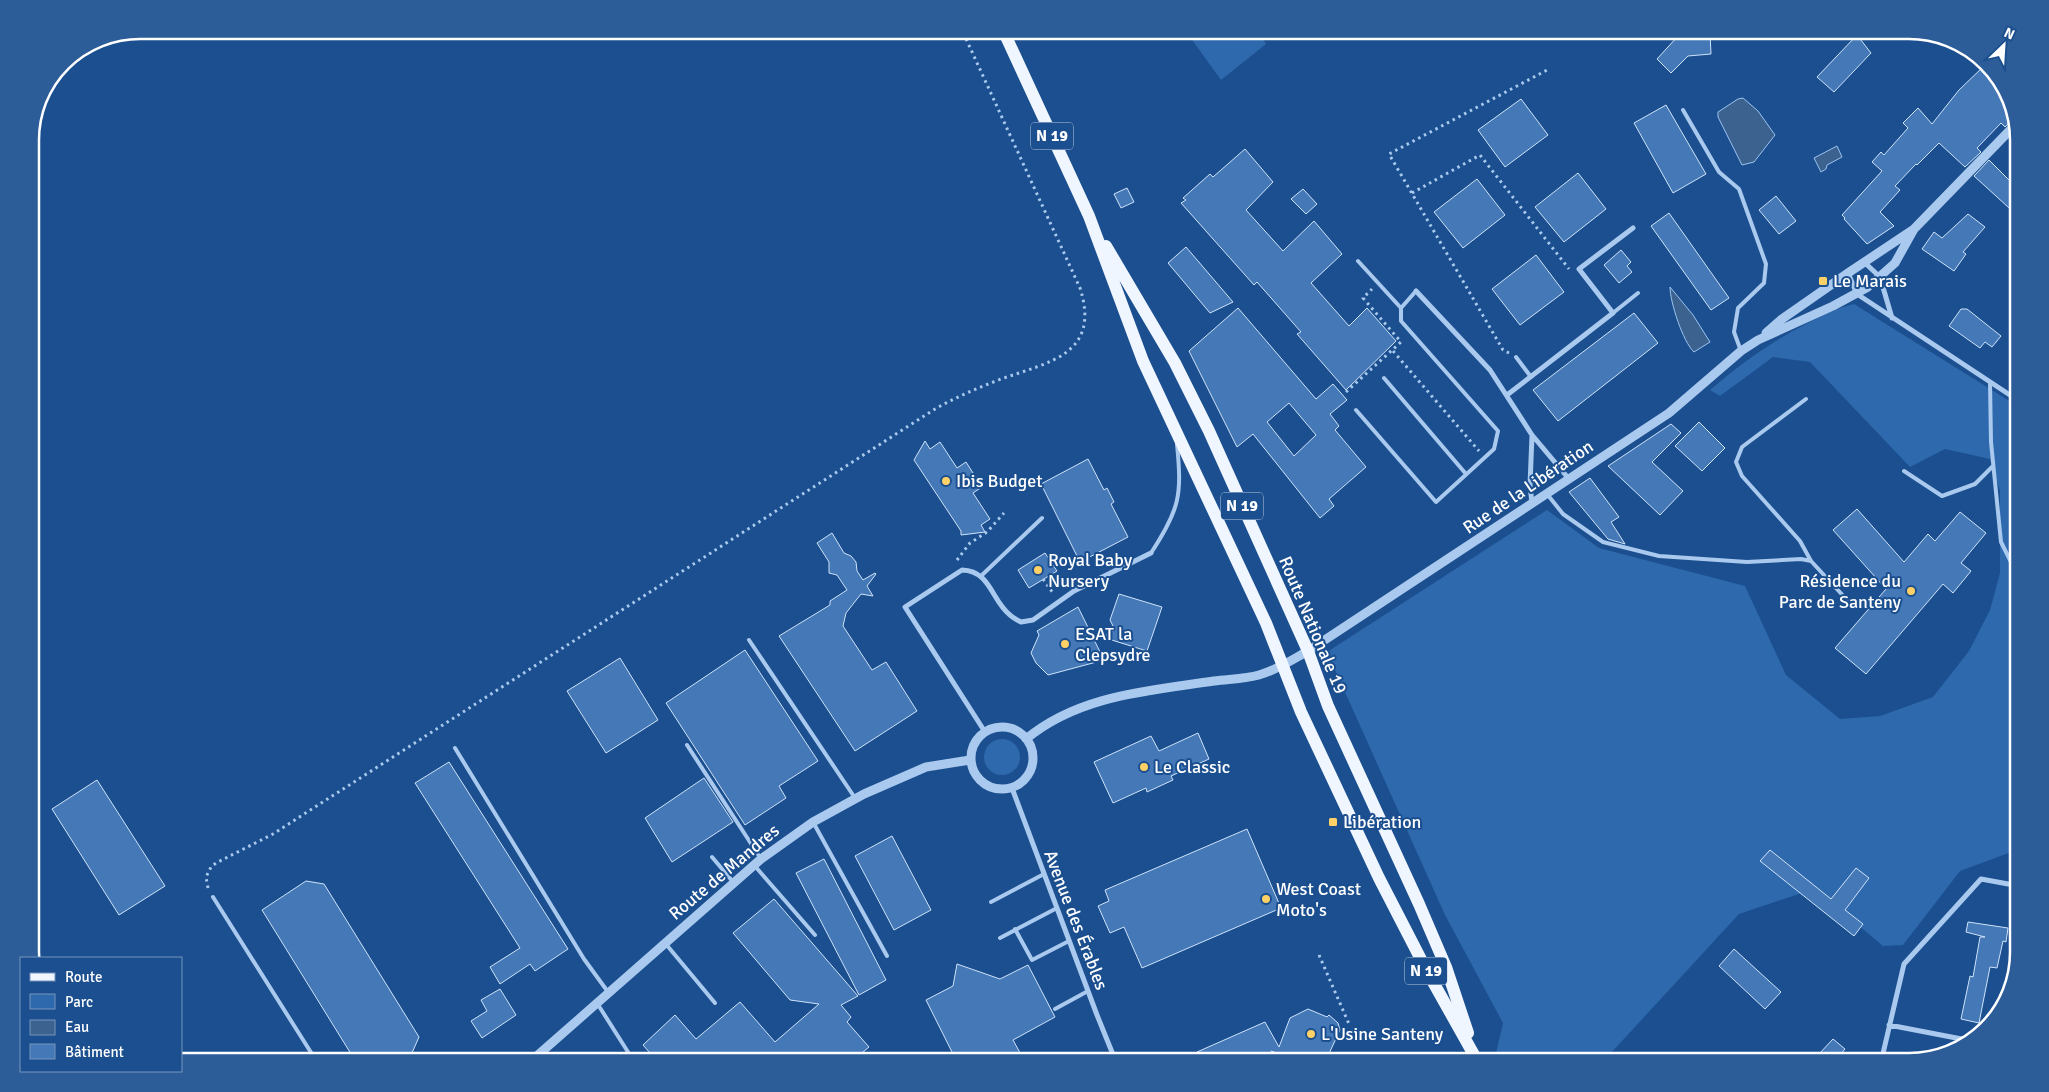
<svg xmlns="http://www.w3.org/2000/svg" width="2049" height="1092" viewBox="0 0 2049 1092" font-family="Signika,sans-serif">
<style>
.green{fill:#2e69ad}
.water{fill:#3c6290;stroke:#9cc4f0}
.building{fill:#4478b7;stroke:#cfe3fa;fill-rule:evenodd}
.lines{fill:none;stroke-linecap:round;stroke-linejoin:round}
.path{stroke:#a9c9ee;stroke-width:3;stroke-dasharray:2.5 4;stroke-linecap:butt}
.service{stroke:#a9c9ee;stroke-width:4}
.minor{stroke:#a9c9ee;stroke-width:5}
.tertiary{stroke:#a9c9ee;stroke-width:9}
.primary{stroke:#f0f6ff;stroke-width:12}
.poi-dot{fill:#ffd166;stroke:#1b4f8f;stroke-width:2}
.labels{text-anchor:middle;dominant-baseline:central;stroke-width:4;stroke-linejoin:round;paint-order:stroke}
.shield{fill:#1b4f8f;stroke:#bbcadd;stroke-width:1}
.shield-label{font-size:16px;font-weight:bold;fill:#fff}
.poi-label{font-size:18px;fill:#fff;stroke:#1b4f8f;text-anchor:start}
.street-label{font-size:18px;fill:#fff;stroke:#1b4f8f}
.rim{fill:none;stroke:#fff;stroke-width:2.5}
</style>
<rect width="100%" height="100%" fill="#1b4f8f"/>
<!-- green -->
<path class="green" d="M 1185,30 L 1257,30 L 1266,44 L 1221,80 Z
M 1854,304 L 2019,407 L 2019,830 L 2014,851 L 1960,871 L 1903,945 L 1883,946 L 1840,910 L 1805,892 L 1739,914 L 1611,1053 L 1629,1062 L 1494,1062 L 1503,1023 L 1445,915 L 1327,652 L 1547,510 L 1599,548 L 1745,586 L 1786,675 L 1840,719 L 1880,716 L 1933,697 L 1969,651 L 1990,610 L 2000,573 L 2000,491 L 1990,459 L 1945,449 L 1910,467 L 1810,362 L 1773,357 L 1720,396 L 1710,390 C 1743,362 1769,343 1808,323 C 1823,315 1837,308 1854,304 Z
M984 757a18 18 0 1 1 36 0a18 18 0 1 1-36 0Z"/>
<!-- water -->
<path class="water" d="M 1743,98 L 1758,111 L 1775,135 L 1754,162 L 1742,165 L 1718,117 L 1718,112 L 1738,99 Z
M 1837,146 L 1842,157 L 1827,165 L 1826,169 L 1821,172 L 1814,158 Z
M 1670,287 L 1693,315 L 1710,342 L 1694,352 C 1683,342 1670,302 1670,287 Z"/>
<!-- building -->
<path class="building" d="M 1710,34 L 1711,54 L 1688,56 L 1671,73 L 1657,59 L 1678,36 Z
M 1857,35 L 1871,53 L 1834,92 L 1817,77 Z
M 1985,65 L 2001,79 L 2014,118 L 2005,127 L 2001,123 L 1977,148 L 1981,152 L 1965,167 L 1939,143 L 1917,165 L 1916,164 L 1895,186 L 1900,190 L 1880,212 L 1894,226 L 1867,244 L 1844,219 L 1845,218 L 1842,215 L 1882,171 L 1872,162 L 1881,152 L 1884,155 L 1908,128 L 1903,123 L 1918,108 L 1932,124 L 1959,90 Z
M 1521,99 L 1548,135 L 1505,167 L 1478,130 Z
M 1666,105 L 1706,174 L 1673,193 L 1634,123 Z
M 1245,149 L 1273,182 L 1246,210 L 1283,251 L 1314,221 L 1342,254 L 1311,283 L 1349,326 L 1367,308 L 1396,341 L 1346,390 L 1297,334 L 1301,332 L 1257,282 L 1254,285 L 1181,203 L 1186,200 L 1183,198 L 1210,174 L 1213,177 Z
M 1989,160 L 2019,190 L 2019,217 L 1974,176 Z
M 1578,173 L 1606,209 L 1564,242 L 1535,207 Z
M 1477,179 L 1505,215 L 1463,248 L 1434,212 Z
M 1127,188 L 1134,202 L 1121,208 L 1114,194 Z
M 1303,189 L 1317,204 L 1306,214 L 1291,199 Z
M 1776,196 L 1796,221 L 1779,234 L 1759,210 Z
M 1669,213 L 1729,298 L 1711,310 L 1651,226 Z
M 1968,214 L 1985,227 L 1963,252 L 1966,254 L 1954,271 L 1922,249 L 1934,232 L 1942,238 Z
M 1186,247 L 1233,302 L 1210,313 L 1168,263 Z
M 1621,250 L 1631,262 L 1627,266 L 1632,272 L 1619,283 L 1604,265 Z
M 1536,255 L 1564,292 L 1520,325 L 1492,289 Z
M 1238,308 L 1316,399 L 1333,384 L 1347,400 L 1330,414 L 1339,426 L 1335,430 L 1366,467 L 1329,499 L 1334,506 L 1320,518 L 1253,434 L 1237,447 L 1189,351 ZM 1289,403 L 1316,435 L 1294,456 L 1267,422 Z
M 1961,309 L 1967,309 L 2001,336 L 1992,347 L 1985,342 L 1980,348 L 1949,326 Z
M 1634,313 L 1658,343 L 1558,421 L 1533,390 Z
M 1699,422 L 1725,448 L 1702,471 L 1675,446 Z
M 1671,424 L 1681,433 L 1652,462 L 1683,491 L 1660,515 L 1608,466 Z
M 925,441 L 930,449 L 940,442 L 957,468 L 966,462 L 982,487 L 973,493 L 990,519 L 981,525 L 985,532 L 961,535 L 961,531 L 914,460 Z
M 1088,459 L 1104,490 L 1107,488 L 1114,502 L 1111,504 L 1128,537 L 1080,562 L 1041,484 Z
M 1590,478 L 1619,517 L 1611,522 L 1625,544 L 1608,539 L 1569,492 Z
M 1857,509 L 1904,562 L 1928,534 L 1935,541 L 1960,512 L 1986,533 L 1961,563 L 1971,571 L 1953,593 L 1943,584 L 1866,674 L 1835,648 L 1886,589 L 1833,530 Z
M 832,533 L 844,553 L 851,556 L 856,562 L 857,571 L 863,580 L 875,573 L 876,574 L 867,586 L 873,596 L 861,594 L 846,613 L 843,626 L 872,670 L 886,662 L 917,711 L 855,751 L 779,636 L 830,605 L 830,601 L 847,590 L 837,575 L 829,573 L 829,562 L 817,543 Z
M 1045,553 L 1057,571 L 1029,588 L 1018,570 Z
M 1119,594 L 1162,607 L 1147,651 L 1102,637 L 1115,630 L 1110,620 Z
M 1078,607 L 1104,660 L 1048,675 L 1036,663 L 1031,653 L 1039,635 L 1037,631 Z
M 745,650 L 818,761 L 779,786 L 786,798 L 745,825 L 666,703 Z
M 620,658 L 658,720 L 606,753 L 567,691 Z
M 1198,733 L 1209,759 L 1171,776 L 1173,780 L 1147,792 L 1146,788 L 1113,803 L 1094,762 L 1151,736 L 1159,751 Z
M 449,762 L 568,949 L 535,971 L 530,964 L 500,984 L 490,967 L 520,948 L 415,783 Z
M 704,778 L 733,822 L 672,862 L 645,818 Z
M 97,780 L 165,886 L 119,915 L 52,809 Z
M 1247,829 L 1281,908 L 1142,968 L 1124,927 L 1110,933 L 1098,906 L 1109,901 L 1105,890 Z
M 892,836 L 931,910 L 894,930 L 855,856 Z
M 1770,850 L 1831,899 L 1856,868 L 1869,878 L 1845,910 L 1863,924 L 1854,936 L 1760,861 Z
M 824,859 L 886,980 L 859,995 L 796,873 Z
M 306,881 L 324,884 L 419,1037 L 408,1062 L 356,1062 L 262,910 Z
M 774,899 L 858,996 L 841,1005 L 851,1017 L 847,1022 L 869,1047 L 863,1052 L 872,1062 L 658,1062 L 643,1045 L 675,1015 L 696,1039 L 740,1002 L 775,1042 L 819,1004 L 790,1000 L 733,933 Z
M 1968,922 L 2008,928 L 2006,942 L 2003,941 L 1997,968 L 1990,967 L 1979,1023 L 1961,1019 L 1970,976 L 1973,977 L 1980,937 L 1985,937 L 1966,932 Z
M 1734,949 L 1781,992 L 1765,1009 L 1719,966 Z
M 957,964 L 1000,979 L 1028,965 L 1055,1017 L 1013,1040 L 1025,1062 L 957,1062 L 926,1000 L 953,986 Z
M 500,989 L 516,1015 L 482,1038 L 471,1021 L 487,1011 L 481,1000 Z
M 1308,1009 L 1327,1017 L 1329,1015 L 1338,1023 L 1340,1030 L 1327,1058 L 1317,1062 L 1302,1062 L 1271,1051 L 1276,1062 L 1201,1062 L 1197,1052 L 1265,1022 L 1279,1047 L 1290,1018 Z
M 1833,1039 L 1845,1049 L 1834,1062 L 1827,1062 L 1819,1054 Z"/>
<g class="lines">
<!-- path -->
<path class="path" d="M 1412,193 L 1480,155 L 1569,269
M 1393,351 L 1479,451
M 1509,353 L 1503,350 L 1389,154 L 1549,69
M 1346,392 L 1401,342 L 1363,298 L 1372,289
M 957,560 L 970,543 L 987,532 L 1004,513
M 1043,579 L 1053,593
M 208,888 L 206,877 L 211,867 L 216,863 L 273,834 L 935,409 C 956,397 978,388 1001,379 C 1050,362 1101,354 1080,288 L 962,30
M 1319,955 L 1349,1024"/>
<!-- service -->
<path class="service" d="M 1683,110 L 1719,172 L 1739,189 L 1766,264 L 1764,283 L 1738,308 L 1734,332 L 1741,351
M 1358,261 L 1401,308
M 1613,313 L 1638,293
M 1516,357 L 1531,377
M 1384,378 L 1466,474
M 1990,383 L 1991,442 L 2001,542 L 2015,570
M 1806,399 L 1742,447 L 1736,462 L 1742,476 L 1800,541 L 1811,561
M 1356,410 L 1436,502 L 1494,449 L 1498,431 L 1401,321 L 1401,308 L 1416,291
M 1904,471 L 1942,496 L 1975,484 L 1993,466
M 1547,494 L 1563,514 L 1603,542 L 1659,556 L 1747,562 L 1801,559 L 1811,561 L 1848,601
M 1151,553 C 1180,509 1182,495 1177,444
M 981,576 L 1042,518
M 749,640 L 855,798
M 687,745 L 761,859
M 455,748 L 584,959 L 608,992
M 813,822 L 887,956
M 712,857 L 734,883
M 754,865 L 815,935
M 213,897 L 317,1062
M 991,902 L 1044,874
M 1015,929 L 1032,960 L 1069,941
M 1000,938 L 1057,908
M 665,943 L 715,1003
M 597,1003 L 628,1052
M 1055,1009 L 1088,991"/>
<!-- minor -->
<path class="minor" d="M 1864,262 L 1880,277 L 1892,318
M 1848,273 L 1857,294 L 2019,401
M 1416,291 L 1490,370 L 1532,435 L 1569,479
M 1507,395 L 1613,313 L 1579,269 L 1633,228
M 1532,504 L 1530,485 L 1532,435
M 985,732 L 905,607 L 962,570 C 991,571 991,600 1010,615 C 1013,618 1017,620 1021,622 L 1033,620 L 1074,591 L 1151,553
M 1012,788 L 1097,1015 L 1116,1062
M 1889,1025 L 1972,1041
M 1881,1062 L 1904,964 L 1981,879 L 2019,886"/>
<!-- tertiary -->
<path class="tertiary" d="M 1766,333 L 1782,319 L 1848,273 L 1914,229 L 2016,124
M971 758a31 31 0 1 1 62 0a31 31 0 1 1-62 0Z
M 1026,739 C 1079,695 1148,691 1214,681 C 1229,679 1245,679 1259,675 C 1277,670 1292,660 1308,651 L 1669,413 L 1741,351 L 1758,340 L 1833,306 L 1868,287 L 1895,263 L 1914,229
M 530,1062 L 761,859 L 813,822 L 864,794 L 926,767 L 970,760"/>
<!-- primary -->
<path class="primary" d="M 1003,30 L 1089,216 L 1143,361 L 1266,623 L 1301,712 L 1379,878 L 1428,973 L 1478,1062
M 1106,246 L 1175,363 L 1209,431 L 1308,651 L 1328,706 L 1419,904 L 1446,967 L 1468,1033"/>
</g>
<!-- markers -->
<g class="poi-dot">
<rect x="1818" y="276" width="10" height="10" rx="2.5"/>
<circle cx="946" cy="481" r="5"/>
<circle cx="1038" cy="570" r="5"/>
<circle cx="1911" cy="591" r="5"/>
<circle cx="1065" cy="644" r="5"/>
<circle cx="1144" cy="767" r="5"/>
<rect x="1328" y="817" width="10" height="10" rx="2.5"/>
<circle cx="1266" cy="899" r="5"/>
<circle cx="1311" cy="1034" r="5"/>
</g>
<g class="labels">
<!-- shield labels -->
<g class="shield">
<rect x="1031" y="122.5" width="42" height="27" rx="4"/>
<rect x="1221" y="492.5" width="42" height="27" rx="4"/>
<rect x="1405" y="957.5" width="42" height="27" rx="4"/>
</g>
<g class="shield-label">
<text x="1052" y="136">N 19</text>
<text x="1242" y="506">N 19</text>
<text x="1426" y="971">N 19</text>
</g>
<!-- poi labels -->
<g class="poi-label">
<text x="1833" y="281">Le Marais</text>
<text x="956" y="481">Ibis Budget</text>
<text x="1048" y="560">Royal Baby<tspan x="1048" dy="21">Nursery</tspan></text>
<text x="1901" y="581" text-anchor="end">Résidence du<tspan x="1901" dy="21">Parc de Santeny</tspan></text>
<text x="1075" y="634">ESAT la<tspan x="1075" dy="21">Clepsydre</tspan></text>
<text x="1154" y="767">Le Classic</text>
<text x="1343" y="822">Libération</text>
<text x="1276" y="889">West Coast<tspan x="1276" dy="21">Moto's</tspan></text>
<text x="1321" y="1034">L'Usine Santeny</text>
</g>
<!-- street labels -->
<g class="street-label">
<text transform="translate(1528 487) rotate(-34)">Rue de la Libération</text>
<text transform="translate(1313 625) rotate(67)">Route Nationale 19</text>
<text transform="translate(724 872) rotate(-40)">Route de Mandres</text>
<text transform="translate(1076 920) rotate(69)">Avenue des Érables</text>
</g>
</g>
<!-- crop -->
<path d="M0 0H2049V1092H0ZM140 39H1909A101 101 0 0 1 2010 140V952A101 101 0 0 1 1909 1053H140A101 101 0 0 1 39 952V140A101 101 0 0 1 140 39Z" fill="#2d5d98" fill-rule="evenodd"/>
<path class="rim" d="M140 39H1909A101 101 0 0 1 2010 140V952A101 101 0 0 1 1909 1053H140A101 101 0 0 1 39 952V140A101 101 0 0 1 140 39Z"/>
<!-- legend -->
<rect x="20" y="957" width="162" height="115" fill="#1b4f8f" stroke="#7695bc"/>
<rect x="30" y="973" width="25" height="8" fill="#f0f6ff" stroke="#7695bc"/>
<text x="65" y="982" font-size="15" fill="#ffffff">Route</text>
<rect x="30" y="994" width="25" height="15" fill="#2e69ad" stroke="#7695bc"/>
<text x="65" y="1007" font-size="15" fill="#ffffff">Parc</text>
<rect x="30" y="1020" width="25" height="15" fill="#3c6290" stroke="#7695bc"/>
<text x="65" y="1032" font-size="15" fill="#ffffff">Eau</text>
<rect x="30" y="1044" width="25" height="15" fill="#4478b7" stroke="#7695bc"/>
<text x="65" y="1057" font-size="15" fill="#ffffff">Bâtiment</text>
<!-- north arrow -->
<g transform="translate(2004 45) rotate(25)" stroke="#1b4f8f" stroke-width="4" paint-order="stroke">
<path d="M0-4L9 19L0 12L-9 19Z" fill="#ffffff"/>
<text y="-8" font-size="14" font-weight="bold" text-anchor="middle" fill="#ffffff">N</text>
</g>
</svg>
